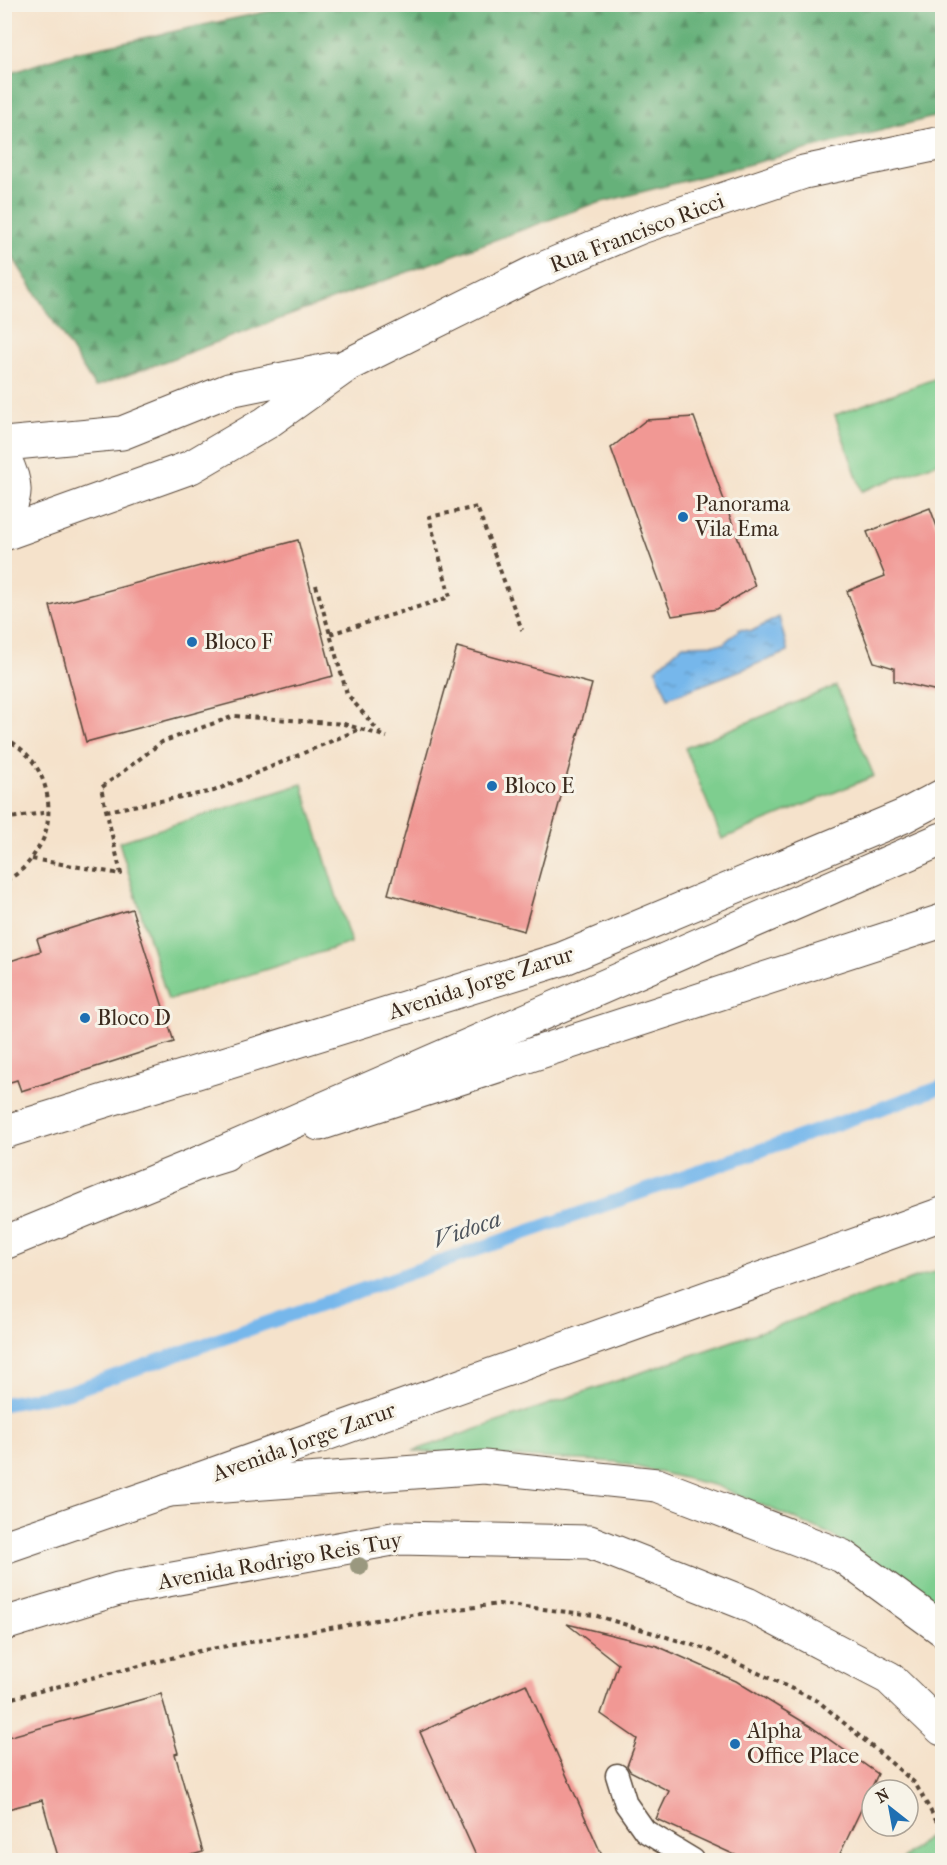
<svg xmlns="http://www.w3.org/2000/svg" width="947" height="1865" viewBox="0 0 947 1865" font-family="'IM FELL French Canon',serif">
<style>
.green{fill:#7ece8f;stroke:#5c7c56;stroke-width:1.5}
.forest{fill:url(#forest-firs);stroke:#506e4c;stroke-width:1.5}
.water{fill:url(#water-ripples);stroke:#587084;stroke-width:1.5}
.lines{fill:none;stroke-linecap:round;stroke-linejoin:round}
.stream{stroke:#76b7eb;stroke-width:14}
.building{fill:#f19894}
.service-casing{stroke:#574638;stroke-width:25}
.minor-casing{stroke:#574638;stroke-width:35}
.tertiary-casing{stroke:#574638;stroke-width:35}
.primary-casing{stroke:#574638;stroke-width:35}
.trunk-casing{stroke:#574638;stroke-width:35}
.path{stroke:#574638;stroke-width:4;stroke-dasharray:4.5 4.5;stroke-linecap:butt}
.service{stroke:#fff;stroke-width:22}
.minor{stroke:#fff;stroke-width:33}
.tertiary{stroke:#fff;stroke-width:33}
.primary{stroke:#fff;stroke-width:33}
.trunk{stroke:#fff;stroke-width:33}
.tree{fill:#9a987f}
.poi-dot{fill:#1f6fb2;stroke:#f7f3e8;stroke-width:2}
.labels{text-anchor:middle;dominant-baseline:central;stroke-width:6;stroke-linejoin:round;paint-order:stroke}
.street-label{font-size:22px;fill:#3b2a1e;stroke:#f7f3e8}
.poi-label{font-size:22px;fill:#3b2a1e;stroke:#f7f3e8;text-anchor:start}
.water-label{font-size:24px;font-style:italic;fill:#4d545c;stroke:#f7f3e8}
</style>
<defs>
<pattern id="forest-firs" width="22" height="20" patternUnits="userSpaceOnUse" patternTransform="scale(1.5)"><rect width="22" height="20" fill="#66b17a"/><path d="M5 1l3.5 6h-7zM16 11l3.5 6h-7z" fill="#559063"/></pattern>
<pattern id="water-ripples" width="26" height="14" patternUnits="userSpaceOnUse" patternTransform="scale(1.5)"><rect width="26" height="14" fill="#76b7eb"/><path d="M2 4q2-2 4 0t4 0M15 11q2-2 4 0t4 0" fill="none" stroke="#6295be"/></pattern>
</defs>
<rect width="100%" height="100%" fill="#f7f3e8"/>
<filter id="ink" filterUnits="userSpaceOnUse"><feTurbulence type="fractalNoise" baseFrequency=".0167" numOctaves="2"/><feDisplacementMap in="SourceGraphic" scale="12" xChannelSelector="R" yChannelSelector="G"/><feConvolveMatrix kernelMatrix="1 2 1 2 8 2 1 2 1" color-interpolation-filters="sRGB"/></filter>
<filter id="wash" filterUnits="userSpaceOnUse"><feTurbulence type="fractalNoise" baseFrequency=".008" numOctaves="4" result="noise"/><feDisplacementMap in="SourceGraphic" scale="24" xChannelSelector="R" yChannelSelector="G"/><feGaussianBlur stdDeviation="1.35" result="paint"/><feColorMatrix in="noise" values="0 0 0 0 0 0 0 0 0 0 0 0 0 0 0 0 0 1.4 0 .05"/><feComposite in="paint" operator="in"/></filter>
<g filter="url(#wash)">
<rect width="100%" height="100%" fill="#f5e2cb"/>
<!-- green -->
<path class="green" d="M 942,376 L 942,461 L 862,491 L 835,415 Z
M 836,686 L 874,776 L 722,839 L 685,748 Z
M 302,784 L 351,943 L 168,1000 L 119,842 Z
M 942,1269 L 942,1610 L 929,1597 L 828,1533 L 717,1486 L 616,1462 L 413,1451 Z
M 927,1837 L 940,1860 L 902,1860 Z"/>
<!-- forest -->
<path class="forest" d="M 303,4 L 942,5 L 942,115 L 587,206 L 95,387 L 5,245 L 5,75 L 67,54 Z"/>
<!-- water -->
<path class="water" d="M 779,617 L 788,652 L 668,698 L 656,669 L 683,645 L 723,644 L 740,629 L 752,631 Z"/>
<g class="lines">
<!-- stream -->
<path class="stream" d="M 4,1404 L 69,1392 L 942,1087"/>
</g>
<g id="blocks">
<!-- building -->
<path class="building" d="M 694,417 L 755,586 L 717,609 L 672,616 L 611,448 L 646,420 Z
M 930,508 L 942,540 L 942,692 L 894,681 L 894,668 L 874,662 L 847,591 L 885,576 L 867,532 Z
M 298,540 L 333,676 L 86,742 L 50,606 Z
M 457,647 L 592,684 L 524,931 L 388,894 Z
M 132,909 L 174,1042 L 21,1091 L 17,1080 L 4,1084 L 4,963 L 41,951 L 37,939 Z
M 567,1624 L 657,1646 L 736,1681 L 810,1726 L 878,1774 L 837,1860 L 746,1860 L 656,1819 L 669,1791 L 630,1771 L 627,1766 L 637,1739 L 601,1714 L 618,1664 Z
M 526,1684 L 580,1806 L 604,1860 L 478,1860 L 420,1732 Z
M 161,1694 L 178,1753 L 175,1754 L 203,1852 L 173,1860 L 59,1860 L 42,1800 L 4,1810 L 4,1738 Z"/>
</g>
</g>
<g filter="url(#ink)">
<use href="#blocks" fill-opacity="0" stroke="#574638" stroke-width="1.5"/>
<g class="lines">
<!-- service casing -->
<g class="service-casing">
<path id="service" d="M 617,1775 L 626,1804 L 645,1831 L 693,1860"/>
</g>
<!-- minor casing -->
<g class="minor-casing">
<path id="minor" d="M 4,1132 L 562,959 L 904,816 L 942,796
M 4,1624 L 118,1589 L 398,1538 L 590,1542 L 747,1604 L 889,1678 L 942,1729"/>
</g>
<!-- tertiary casing -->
<g class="tertiary-casing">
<path id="tertiary" d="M 4,444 L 122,433 L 229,390 L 333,369
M 4,458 C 18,485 17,495 4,523
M 4,534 L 191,467 L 266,423 L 346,366 L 535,272 L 641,227 L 804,172 L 942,143"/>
</g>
<!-- primary casing -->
<g class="primary-casing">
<path id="primary" d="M 319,1124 L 942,921
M 4,1243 L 199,1163 L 225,1155
M 4,1547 L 169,1490 L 942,1214"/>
</g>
<!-- trunk casing -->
<g class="trunk-casing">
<path id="trunk" d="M 199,1163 L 942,839
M 169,1490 L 484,1467 L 657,1485 L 842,1556 L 942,1629"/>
</g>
<!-- path -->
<path class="path" d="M 316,585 L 347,694 L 380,733
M 330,634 L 450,597 L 429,517 L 477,507 L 522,630
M 4,738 C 41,755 57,799 44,837 C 42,843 38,848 35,853 C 28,865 17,876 4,881
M 106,811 L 214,791 L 360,729
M 4,819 L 49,812
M 32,859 L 121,874 L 101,788 L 162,742 L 234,716 L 344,724 L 387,737
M 4,1700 L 199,1651 L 388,1618 L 499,1604 L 594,1615 L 709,1650 L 818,1701 L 915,1783 L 942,1831"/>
<!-- service -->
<use href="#service" class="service"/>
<!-- minor -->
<use href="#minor" class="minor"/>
<!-- tertiary -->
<use href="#tertiary" class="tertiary"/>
<!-- primary -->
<use href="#primary" class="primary"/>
<!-- trunk -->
<use href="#trunk" class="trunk"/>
</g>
<!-- trees -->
<circle class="tree" cx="359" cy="1566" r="9"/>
</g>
<!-- markers -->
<g class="poi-dot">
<circle cx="683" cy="517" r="6"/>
<circle cx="192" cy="642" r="6"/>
<circle cx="492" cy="786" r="6"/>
<circle cx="85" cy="1018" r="6"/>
<circle cx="735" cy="1744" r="6"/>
</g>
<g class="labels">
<!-- street labels -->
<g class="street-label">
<text transform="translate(637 233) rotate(-21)">Rua Francisco Ricci</text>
<text transform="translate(481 983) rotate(-18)">Avenida Jorge Zarur</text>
<text transform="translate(304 1442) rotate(-20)">Avenida Jorge Zarur</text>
<text transform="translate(280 1561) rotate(-10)">Avenida Rodrigo Reis Tuy</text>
</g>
<!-- poi labels -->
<g class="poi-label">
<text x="695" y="504">Panorama<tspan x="695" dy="25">Vila Ema</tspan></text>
<text x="204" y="642">Bloco F</text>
<text x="504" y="786">Bloco E</text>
<text x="97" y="1018">Bloco D</text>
<text x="747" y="1731">Alpha<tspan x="747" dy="25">Office Place</tspan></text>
</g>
<!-- water labels -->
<g class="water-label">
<text transform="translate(467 1229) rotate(-19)">Vidoca</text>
</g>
</g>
<!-- margin -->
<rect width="947" height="1865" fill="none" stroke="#f7f3e8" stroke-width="24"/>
<!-- north arrow -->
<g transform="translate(890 1808) rotate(329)"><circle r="28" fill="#f7f3e8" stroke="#aca397" stroke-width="1.5"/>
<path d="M0-4.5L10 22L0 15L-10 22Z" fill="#1f6fb2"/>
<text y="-9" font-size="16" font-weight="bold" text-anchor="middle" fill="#3b2a1e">N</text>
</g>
</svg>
